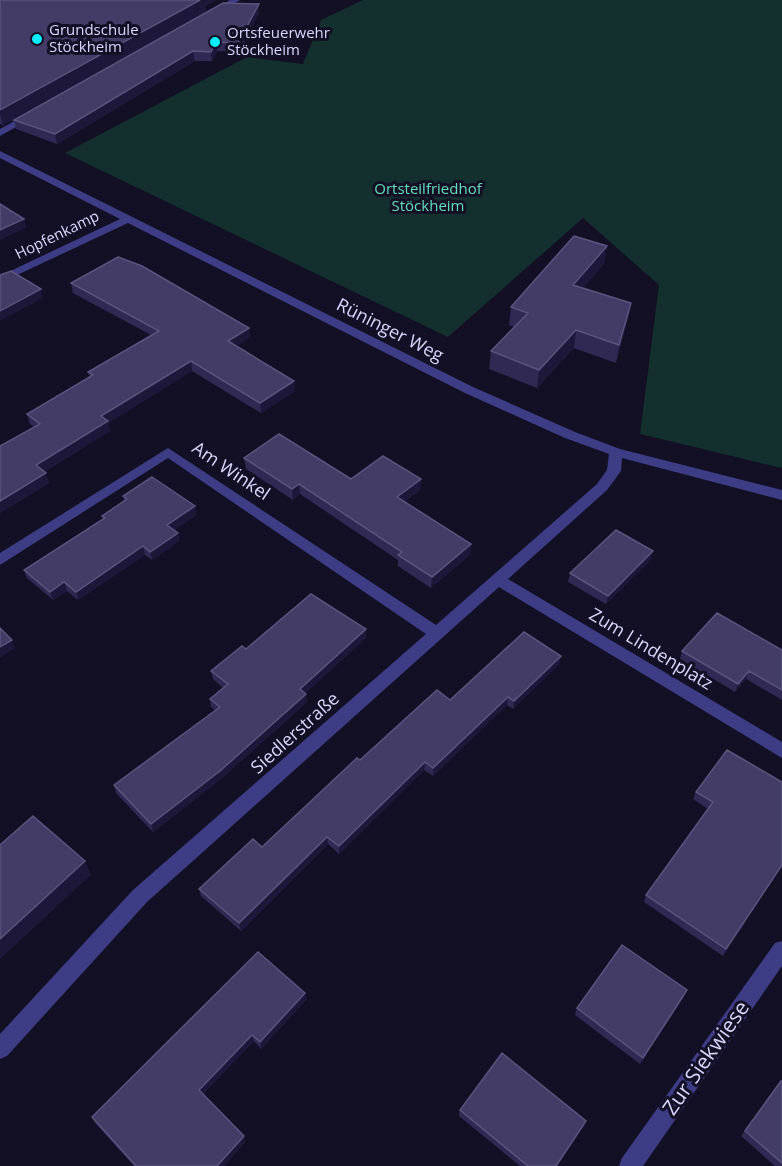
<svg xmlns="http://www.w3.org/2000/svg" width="782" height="1166" font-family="'Open Sans',sans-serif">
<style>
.green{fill:#13302e}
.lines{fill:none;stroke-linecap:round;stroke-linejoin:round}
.minor{fill:#3c3d84;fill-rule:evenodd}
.wall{fill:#302954}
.shaded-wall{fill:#1d173a}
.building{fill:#423c66;stroke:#5a547e;stroke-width:1.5}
.poi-dot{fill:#07eefa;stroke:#131026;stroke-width:2}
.labels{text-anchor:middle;stroke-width:6;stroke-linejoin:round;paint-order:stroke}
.far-poi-label{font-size:15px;fill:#d9d6fe;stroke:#131026;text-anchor:start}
.far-park-label{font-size:15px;fill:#63ddb9;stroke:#131026}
.far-street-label{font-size:15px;fill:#d9d6fe;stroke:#131026}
.street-label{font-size:18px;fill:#d9d6fe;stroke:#131026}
.near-street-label{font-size:21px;fill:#d9d6fe;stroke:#131026}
</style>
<rect width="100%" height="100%" fill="#131026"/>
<path class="green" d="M363 0H782V468L640 434 659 285 583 218 448 337 65 153 247 57 303 64 321 20Z"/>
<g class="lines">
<path class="minor" d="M230 0H240L217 14 210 12Z
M31 112 36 115 34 117 0 136V129Z
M0 151 473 387 575 432 620 449 782 490V500L622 458 621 471 607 490 508 579 782 742V758L499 587 147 902 7 1056 0 1059V1034L133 890 426 634 168 458 0 565V553L168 448 436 625 597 484 607 470 609 454 565 438 465 393 128 223 0 283V276L120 219 0 158Z
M782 941V966L643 1166H619L622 1158 775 943Z"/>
</g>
<path class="wall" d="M0 0H216L205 6 206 11 3 125 0 124Z
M259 4V13L239 52 217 51 212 61H195L57 144 16 129 14 120Z
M607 246 604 264 583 288 631 303 627 321 616 363 574 348 537 388 489 369 491 351 514 327 509 325 511 307Z
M71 283 250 337 236 346 295 391 261 413 192 371 108 423 110 431 44 472 49 483 0 513V446L34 427 30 424 27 414 90 377 88 372 151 335 73 293Z
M244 458 351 479H421L420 490 404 502 471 544 470 555 431 588 398 566V560L300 494 293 500 246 469Z
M123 496 196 515 174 530 178 533 179 541 152 560 145 555 78 600 67 591 53 600 27 578 24 570 103 520 102 516 124 501Z
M651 560 606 604 568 582 570 573Z
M366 629V638L305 693 307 702 222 778 153 832 116 793 114 785 216 711 211 707 210 699 223 688 213 679 211 671 246 649Z
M782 650V700L746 679 735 692 680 659 682 651Z
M561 656 559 664 513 709 507 705 433 776 424 770 339 854 328 844 241 931 201 896 199 889 262 847 360 760 450 700Z
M727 750 782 866 723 956 644 902 646 895 708 809 693 799 696 792Z
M305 993 306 1000 261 1049 254 1041 203 1094 245 1142 224 1166H134L95 1123 92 1117Z
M684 997 640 1064 575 1015 577 1008Z
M781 1081 782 1082V1166H775L741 1136Z
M460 1110 586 1121 584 1126 557 1166H520L459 1116Z"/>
<path class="shaded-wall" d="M195 0H216L205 6 206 11 3 125 0 114V110Z
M259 4V13L239 52 238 43Z
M216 42 217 51 212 61 211 52Z
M193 51 195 61 57 144 55 134Z
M24 219 26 228 0 240V230Z
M607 246 604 264 571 303 573 285Z
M41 289 43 298 0 321V311Z
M631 303 627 321 616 363 619 345Z
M249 328 250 337 229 351 228 341Z
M576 330 574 348 537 388 539 370Z
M191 361 192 371 108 423 110 431 39 475 36 465 101 416Z
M294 381 295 391 261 413 260 403Z
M46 473 49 483 0 513V501Z
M421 479 420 490 397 508V497Z
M299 484 300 494 293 500 292 489Z
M195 506 196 515 169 534 167 525Z
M178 533 179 541 152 560 150 552Z
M471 544 470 555 431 588 432 577Z
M143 546 145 555 78 600 76 592Z
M653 551 651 560 606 604 608 596Z
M64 582 67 591 53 600 50 592Z
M366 629V638L301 698 300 689Z
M12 640 15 648 0 658V647Z
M561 656 559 664 513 709 514 701Z
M749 671 746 679 735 692 738 684Z
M306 694 307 702 222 778 153 832 151 824Z
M508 697 507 705 433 776V768Z
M425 762 424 770 339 854V846Z
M327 837 328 844 241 931 239 923Z
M85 861 91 875 0 959V939Z
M782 865V866L723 956 726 949Z
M687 990 684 997 640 1064 643 1058Z
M305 993 306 1000 261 1049 260 1042Z
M252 1035 254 1041 201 1096 199 1090Z
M586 1121 584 1126 557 1166H556Z
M244 1136 245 1142 224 1166H217Z"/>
<path class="building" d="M0 0H200L0 110Z
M223 3 259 4 238 43 216 42 211 52 193 51 55 134 14 120Z
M0 204 24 219 0 230Z
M574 236 607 246 573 285 631 303 619 345 576 330 539 370 491 351 528 313 511 307Z
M118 257 142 266 249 328 228 341 294 381 260 403 191 361 101 416 108 421 36 465 46 473 0 501V446L40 424 27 414 93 375 88 372 159 331 71 283Z
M11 271 41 289 0 311V275Z
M279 434 351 479 383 456 421 479 397 497 471 544 432 577 398 555 402 552 299 484 292 489 244 458Z
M152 477 195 506 167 525 178 533 150 552 143 546 76 592 64 582 50 592 24 570 105 518 102 516 127 499 123 496Z
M616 530 653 551 608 596 570 573Z
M311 594 366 629 300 689 306 694 220 771 151 824 114 785 220 707 210 699 228 684 211 671 242 646 246 649Z
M717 613 782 650V690L749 671 738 684 682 651Z
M0 628 12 640 0 647Z
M524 632 561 656 514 701 508 697 433 768 425 762 339 846 327 837 239 923 199 889 253 839 262 847 357 758 360 760 437 690 450 700Z
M727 750 782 782V865L726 949 646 895 713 802 696 792Z
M33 816 85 861 0 939V845Z
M622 945 687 990 643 1058 577 1008Z
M258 952 305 993 260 1042 252 1035 199 1090 244 1136 217 1166H136L92 1117Z
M502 1053 586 1121 556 1166H528L460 1110Z
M781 1081 782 1082V1163L745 1131Z"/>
<g class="poi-dot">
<circle cx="37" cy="39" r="6"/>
<circle cx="215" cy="42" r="6"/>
</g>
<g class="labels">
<g class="far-poi-label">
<text x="49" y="35">Grundschule<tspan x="49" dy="17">Stöckheim</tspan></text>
<text x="227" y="38">Ortsfeuerwehr<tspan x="227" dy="17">Stöckheim</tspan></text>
</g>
<g class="far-park-label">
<text x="428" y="194">Ortsteilfriedhof<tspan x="428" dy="17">Stöckheim</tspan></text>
</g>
<g class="far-street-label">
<text transform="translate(57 235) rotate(-26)" y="5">Hopfenkamp</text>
</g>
<g class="street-label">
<text transform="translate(390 330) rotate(27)" y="6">Rüninger Weg</text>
<text transform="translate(231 471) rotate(34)" y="6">Am Winkel</text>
<text transform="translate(651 649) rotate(31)" y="6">Zum Lindenplatz</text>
<text transform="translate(295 733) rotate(-42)" y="6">Siedlerstraße</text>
</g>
<g class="near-street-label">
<text transform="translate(706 1058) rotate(-55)" y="7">Zur Siekwiese</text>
</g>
</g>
</svg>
